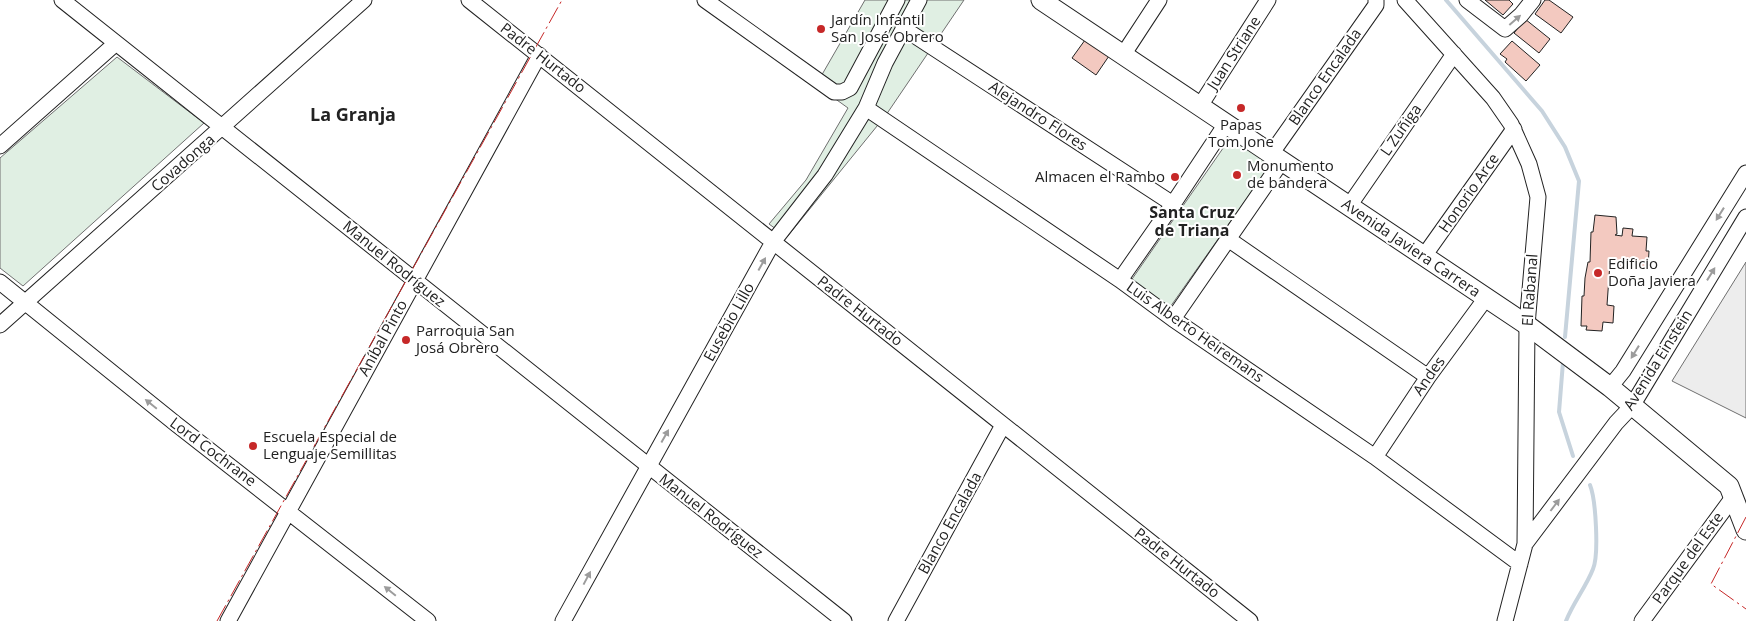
<svg xmlns="http://www.w3.org/2000/svg" width="1746" height="621" font-family="'Open Sans',sans-serif">
<style>
.green{fill:#e0efe3;stroke:#6f6f6f}
.parking{fill:#ededed;stroke:#6f6f6f}
.lines{fill:none;stroke-linecap:round;stroke-linejoin:round}
.stream{stroke:#c7d3dd;stroke-width:4}
.building{fill:#f3c9c0;stroke:#222}
.minor-casing{stroke:#222;stroke-width:17}
.major-casing{stroke:#222;stroke-width:21}
.minor{stroke:#fff;stroke-width:15}
.major{stroke:#fff;stroke-width:19}
.power{stroke:#c62828;stroke-width:1;stroke-dasharray:18 4 2.5 4;stroke-linecap:butt}
.oneway{fill:#9c9c9c}
.poi-dot{fill:#c62828;stroke:#fff;stroke-width:2}
.labels{text-anchor:middle;stroke-width:4;stroke-linejoin:round;paint-order:stroke}
.poi-label{font-size:15px;fill:#222;stroke:#fff;text-anchor:start}
.street-label{font-size:15px;fill:#222;stroke:#fff}
.neighbourhood-label{font-size:16px;font-weight:bold;fill:#222;stroke:#fff}
.quarter-label{font-size:18px;font-weight:bold;fill:#222;stroke:#fff}
</style>
<rect width="100%" height="100%" fill="#fff"/>
<path class="green" d="M865 0H964L886 115 787 237 769 224 806 180 848 108 816 85Z
M117 57 204 123 23 286 0 268V158Z
M1235 131 1274 160 1168 310 1130 282Z"/>
<path class="parking" d="M1746 262V418L1672 381Z"/>
<g class="lines">
<path class="stream" d="M1446 0 1542 111 1565 147 1579 181 1565 337
M1563 362 1559 412 1573 456
M1566 621C1573 603 1586 587 1593 569 1599 555 1596 500 1590 485"/>
</g>
<path class="building" d="M1485 0H1509L1513 4 1503 15Z
M1545 0H1549L1573 17 1561 33 1535 14Z
M1525 19 1550 39 1539 53 1514 33Z
M1085 40 1109 56 1096 75 1072 58Z
M1512 41 1540 65 1526 81 1505 62 1507 59 1500 54Z
M1595 215 1616 217 1617 234 1615 235 1622 236 1623 228 1633 229 1632 236 1647 237 1646 251H1649L1648 267 1619 266V263H1610L1607 305 1614 306 1613 323 1603 322 1602 331 1586 330 1587 326H1581L1582 296H1584L1585 278 1588 262H1590L1591 232H1593Z"/>
<g class="lines">
<g class="minor-casing">
<path id="minor" d="M62 0 844 621
M469 0 1250 621
M705 0 834 92H842L850 88 897 0
M1405 0 1493 98 1511 124 1529 164 1538 197 1527 325 1525 544 1505 621
M1467 0 1505 29 1521 15 1533 0
M903 28 1173 204
M1123 55 1159 0
M1200 106 1268 0
M866 108 1120 280 1173 319 1375 457 1520 564
M0 146 115 44
M1271 154 1376 5V0
M1349 206 1454 54
M1228 239 1428 377
M1424 256 1514 129
M1120 280 1173 204 1226 124
M0 282 176 424 428 621
M1173 319 1282 161
M0 325 364 0
M1610 387 1623 371 1746 173
M1375 457 1428 377 1486 298
M1525 544 1616 423 1632 406 1746 217
M228 621 539 55
M563 621 773 242 825 175 866 108 885 63 919 0
M896 621 1003 425
M1642 621 1734 496"/>
</g>
<g class="major-casing">
<path id="major" d="M1041 0 1527 325 1610 387 1729 486 1746 530"/>
</g>
<use href="#minor" class="minor"/>
<use href="#major" class="major"/>
<path class="power" d="M1746 517 1711 584 1746 609
M217 621 562 0"/>
</g>
<defs><path id="oneway-solid" d="M-6-.8H1V-3.2L6.5 0L1 3.2V.8H-6Z" transform="scale(1.25)"/></defs>
<g class="oneway">
<use href="#oneway-solid" transform="translate(1515 20) rotate(-41)"/>
<use href="#oneway-solid" transform="translate(1720 214) rotate(122)"/>
<use href="#oneway-solid" transform="translate(762 264) rotate(-61)"/>
<use href="#oneway-solid" transform="translate(1711 274) rotate(-58)"/>
<use href="#oneway-solid" transform="translate(1635 352) rotate(122)"/>
<use href="#oneway-solid" transform="translate(151 404) rotate(-141)"/>
<use href="#oneway-solid" transform="translate(665 436) rotate(-61)"/>
<use href="#oneway-solid" transform="translate(1555 505) rotate(-53)"/>
<use href="#oneway-solid" transform="translate(587 578) rotate(-62)"/>
<use href="#oneway-solid" transform="translate(390 591) rotate(-141)"/>
</g>
<g class="poi-dot">
<circle cx="821" cy="29" r="5"/>
<circle cx="1241" cy="108" r="5"/>
<circle cx="1237" cy="175" r="5"/>
<circle cx="1175" cy="177" r="5"/>
<circle cx="1598" cy="273" r="5"/>
<circle cx="406" cy="340" r="5"/>
<circle cx="253" cy="446" r="5"/>
</g>
<g class="labels">
<g class="poi-label">
<text x="831" y="25">Jardín Infantil<tspan x="831" dy="17">San José Obrero</tspan></text>
<text x="1241" y="130" text-anchor="middle">Papas<tspan x="1241" dy="17">Tom Jone</tspan></text>
<text x="1247" y="171">Monumento<tspan x="1247" dy="17">de bandera</tspan></text>
<text x="1165" y="182" text-anchor="end">Almacen el Rambo</text>
<text x="1608" y="269">Edificio<tspan x="1608" dy="17">Doña Javiera</tspan></text>
<text x="416" y="336">Parroquia San<tspan x="416" dy="17">Josá Obrero</tspan></text>
<text x="263" y="442">Escuela Especial de<tspan x="263" dy="17">Lenguaje Semillitas</tspan></text>
</g>
<g class="street-label">
<text transform="translate(1234 53) rotate(-57)" y="5">Juan Striane</text>
<text transform="translate(543 58) rotate(38)" y="5">Padre Hurtado</text>
<text transform="translate(1325 77) rotate(-55)" y="5">Blanco Encalada</text>
<text transform="translate(1038 116) rotate(33)" y="5">Alejandro Flores</text>
<text transform="translate(1401 130) rotate(-55)" y="5">L Zuñiga</text>
<text transform="translate(183 163) rotate(-41)" y="5">Covadonga</text>
<text transform="translate(1469 193) rotate(-55)" y="5">Honorio Arce</text>
<text transform="translate(1411 248) rotate(34)" y="5">Avenida Javiera Carrera</text>
<text transform="translate(394 264) rotate(39)" y="5">Manuel Rodríguez</text>
<text transform="translate(1530 290) rotate(-86)" y="5">El Rabanal</text>
<text transform="translate(860 311) rotate(38)" y="5">Padre Hurtado</text>
<text transform="translate(729 322) rotate(-61)" y="5">Eusebio Lillo</text>
<text transform="translate(1195 332) rotate(35)" y="5">Luis Alberto Heiremans</text>
<text transform="translate(383 338) rotate(-61)" y="5">Aníbal Pinto</text>
<text transform="translate(1658 360) rotate(-58)" y="5">Avenida Einstein</text>
<text transform="translate(1429 376) rotate(-55)" y="5">Andes</text>
<text transform="translate(213 452) rotate(37)" y="5">Lord Cochrane</text>
<text transform="translate(711 516) rotate(38)" y="5">Manuel Rodríguez</text>
<text transform="translate(950 523) rotate(-61)" y="5">Blanco Encalada</text>
<text transform="translate(1688 558) rotate(-54)" y="5">Parque del Este</text>
<text transform="translate(1177 563) rotate(38)" y="5">Padre Hurtado</text>
</g>
<g class="neighbourhood-label">
<text x="1192" y="218">Santa Cruz<tspan x="1192" dy="18">de Triana</tspan></text>
</g>
<g class="quarter-label">
<text x="353" y="121">La Granja</text>
</g>
</g>
</svg>
